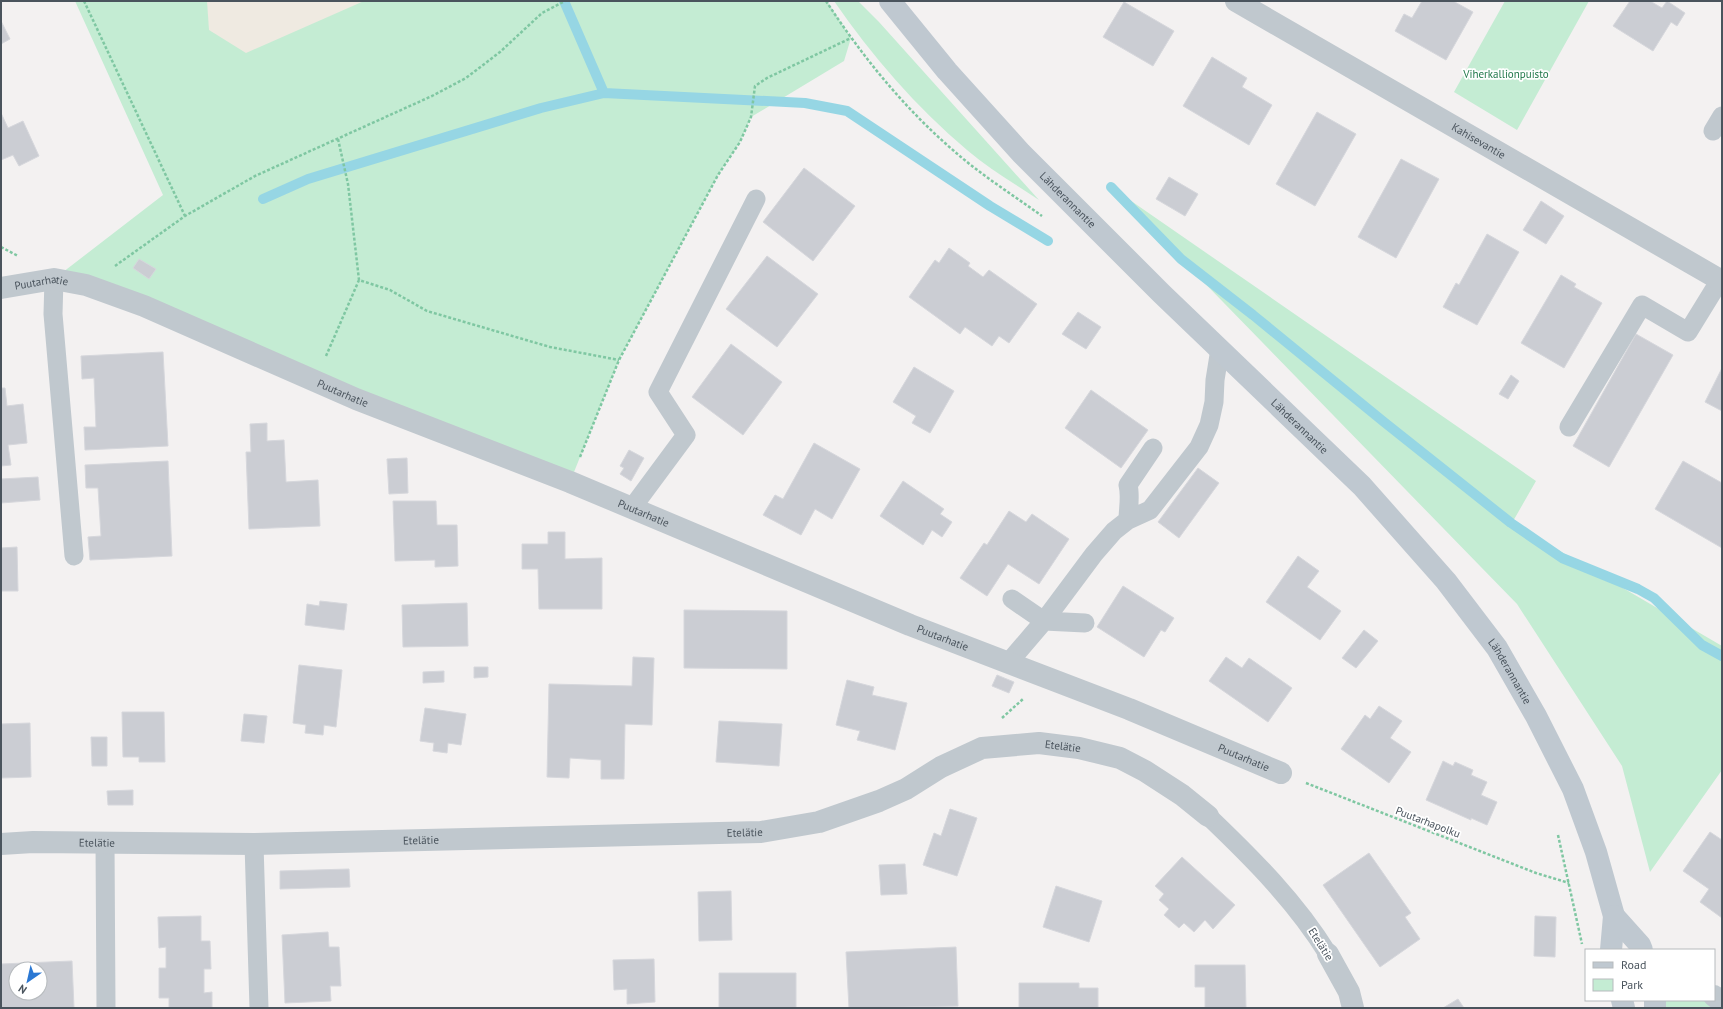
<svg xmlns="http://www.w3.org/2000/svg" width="1723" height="1009" font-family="'PT Sans',sans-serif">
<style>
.green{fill:#c4ecd3}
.sand{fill:#efeae1}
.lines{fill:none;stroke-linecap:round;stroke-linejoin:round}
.stream{stroke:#96d6e4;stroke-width:10}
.building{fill:#cbcdd3;stroke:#d6d7dc;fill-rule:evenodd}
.path{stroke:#7fc7a2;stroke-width:2.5;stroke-dasharray:3 2;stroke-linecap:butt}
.lane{stroke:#c0c8ce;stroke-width:19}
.street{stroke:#c0c8ce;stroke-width:22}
.secondary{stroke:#bfc8d0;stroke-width:22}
.labels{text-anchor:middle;stroke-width:3.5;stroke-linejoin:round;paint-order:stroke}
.park-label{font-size:11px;fill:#21794b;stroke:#fff}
.street-label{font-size:11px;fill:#4a545d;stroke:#fff}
</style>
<rect width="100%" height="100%" fill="#f3f1f1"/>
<path class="green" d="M75 1H827L851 38 844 61 751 117 740 142 718 175 619 360 570 482 54 279 163 195Z
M834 1H858L879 22 1039 200C1015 184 989 169 967 150 916 107 872 56 834 1Z
M1505 1H1589L1517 130 1454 92Z
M1111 187 1536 481 1512 523 1722 646V770L1650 872 1622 766 1517 604Z
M1664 1000H1708L1719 1008H1666Z"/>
<path class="sand" d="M207 1H364L246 53 209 30Z"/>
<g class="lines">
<path class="stream" d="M564 1 604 93
M1111 187 1181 259 1253 315 1384 422 1511 523 1562 558 1638 589 1654 598 1702 645 1722 656
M263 199 308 179 541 108 604 93 805 103 847 111 990 206 1048 241"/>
</g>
<path class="building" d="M1422 1H1453L1473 12 1446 60 1395 31 1404 14 1412 18Z
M1630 1H1650L1662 8 1667 1 1685 13 1677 26 1671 22 1653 51 1613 26Z
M1124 2 1174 31 1153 66 1103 37Z
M1 21 10 39 1 44Z
M1212 57 1247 78 1242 87 1272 105 1249 145 1183 106Z
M1317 112 1356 134 1315 206 1276 184Z
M1 113 8 128 23 121 39 156 19 166 13 155 1 160Z
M1401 159 1439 179 1396 258 1358 237Z
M804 168 855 206 813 261 763 222Z
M1169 177 1198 194 1185 216 1156 199Z
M1541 201 1564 216 1546 244 1523 230Z
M1487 234 1519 252 1477 325 1443 307 1456 283 1459 285Z
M949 248 970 263 968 266 983 277 989 270 1037 304 1009 343 999 336 992 346 965 327 960 334 909 297 935 260 939 263Z
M767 256 818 294 777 347 726 309Z
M139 259 156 269 149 279 133 268Z
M1561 275 1576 284 1574 287 1602 303 1564 368 1521 343Z
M1078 312 1101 327 1086 349 1062 334Z
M1636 334 1673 355 1609 467 1573 446Z
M731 344 782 382 743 435 692 397Z
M163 352 168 446 85 450 84 427H96L94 378 82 379 81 356Z
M914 367 954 391 930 433 912 423 916 416 893 402Z
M1722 368V411L1705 402Z
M1511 375 1519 381 1508 399 1499 394Z
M1 388H5L7 406 23 404 27 443 8 445 11 465 1 466Z
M1091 390 1148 430 1121 468 1065 428Z
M267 423V441L284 440 286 482 318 480 320 526 249 529 246 452H251L250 424Z
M814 443 860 469 832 519 815 509 801 535 763 515 775 495 783 499Z
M629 450 644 458 631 481 620 474 624 468 620 466Z
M407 458 408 493 389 494 387 459Z
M168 461 172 556 90 560 88 537 101 536 98 488H86L85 465Z
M1683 461 1722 483V548L1655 509Z
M1198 468 1219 483 1179 538 1158 522Z
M38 477 40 500 1 503V479Z
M903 481 944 509 940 514 952 522 942 537 932 530 923 545 880 516Z
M393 501H436L437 525H457L458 566 435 567V560L395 561Z
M1009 511 1026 522 1032 514 1069 539 1039 584 1008 564 987 596 960 578 984 543 987 545Z
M548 532H565V559L602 558V609H539L538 569H522V544H548Z
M17 547 18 591H1V548Z
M1298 556 1319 571 1307 587 1341 611 1320 640 1266 602Z
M1123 586 1174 618 1165 632 1161 630 1144 657 1097 627Z
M320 601 347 604 344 630 305 625 307 604 319 606Z
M467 603 468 646 403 647 402 605Z
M684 610 787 611V669L684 668Z
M1364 630 1378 641 1356 668 1342 658Z
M633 657 654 658 652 725 625 724 624 779H601V760L570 758 569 778 547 777 549 684 632 686Z
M1226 657 1242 668 1249 658 1292 688 1268 722 1209 681Z
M299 665 342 670 336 727 324 725 323 735 305 733 306 725 293 723Z
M474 667H488V677L474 678Z
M444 671V682L423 683V672Z
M997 675 1014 682 1009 693 992 686Z
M847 680 874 687 872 695 907 703 895 750 857 740 860 731 836 725Z
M1379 706 1402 721 1390 738 1411 752 1389 783 1341 749 1365 715 1370 719Z
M425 708 466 714 461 745 448 743 447 753 433 751 434 743 420 741Z
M122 712H164L165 762H139V757H123Z
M244 714 267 716 264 743 241 741Z
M719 721 782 724 779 766 716 762Z
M30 723 31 777 1 778V724Z
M91 737H107V766H92Z
M1443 761 1453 766 1455 762 1473 770 1471 775 1487 782 1481 795 1497 802 1487 825 1471 818V820L1426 800Z
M133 790V805H108L107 791Z
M950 809 977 818 957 876 923 865 934 833 941 836Z
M1710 832 1722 840V918L1700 902 1709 889 1683 871Z
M1369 853 1411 913 1405 917 1420 939 1380 967 1323 885Z
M1182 857 1235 905 1213 929 1205 920 1194 932 1184 923 1179 928 1164 915 1169 909 1159 900 1164 894 1155 886Z
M905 864 907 894 881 895 879 865Z
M349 869 350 887 280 889V871Z
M1056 886 1102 901 1089 942 1043 927Z
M731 891 732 940 699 941 698 892Z
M201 916V941H210L211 969H204V993L212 992V1008H169V998H159V968H166V947L159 948 158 917Z
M1535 916 1556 917 1555 957 1534 956Z
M328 932 329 947H339L341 986H330L331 1001 285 1003 282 935Z
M956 947 958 1006 849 1008 846 952Z
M654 959 655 1002 627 1004V989L614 990 613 960Z
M72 961 74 1008H1V964ZM16 969H40V993H16Z
M1195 965H1245L1246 1008H1205V987H1195Z
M719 973H796V1008H719Z
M1019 983H1079V988H1098V1008H1019Z
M1458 999 1464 1008H1443Z"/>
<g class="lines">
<path class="path" d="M84 1 185 216
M826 1C862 56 904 108 954 151 981 175 1013 195 1042 216
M338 139 348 184 359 280 390 290 427 311 550 347 619 360
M1 247 18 256
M115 266 185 216 255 176 432 96 466 78 500 52 542 13 565 1
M326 356 359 280
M580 457 619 360 718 175 740 142 751 117 755 86 767 78 851 38
M1002 718 1023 699
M1306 783 1536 873 1569 883
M1558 835 1582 944"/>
<path class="lane" d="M1713 131 1722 116
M54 279 53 314 74 556
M1569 427 1642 305 1688 332 1720 280
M632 508 686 435 658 392 756 199
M1128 520C1128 509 1131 496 1128 485L1153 448
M1012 599 1044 621 1085 623
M1009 662 1044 621 1094 554 1114 531 1128 520 1150 510 1199 447 1209 425 1214 402 1215 380 1220 349
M1208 816C1253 859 1296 902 1328 954
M105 842 106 1008
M254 844 259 1008"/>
<g class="street">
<path id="s1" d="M1236 1 1722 281"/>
<path id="s2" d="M1 288 54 279 86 285 144 306 356 399 570 482 910 625 1129 709 1281 773"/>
<path id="s3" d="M1 844 33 842 254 844 761 832 819 822 879 801 906 789 941 767 982 748 1039 743 1079 748 1120 758 1145 771 1182 795 1208 816"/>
<path d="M1328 954 1349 992 1353 1008"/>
<path d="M1714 996 1722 1002"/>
</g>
<g class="secondary">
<path id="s4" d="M890 1 947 71 1021 153 1162 294 1362 486 1446 581 1497 648 1536 716 1573 789 1596 852 1614 916 1611 950"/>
<path d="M1614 916 1640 945 1642 950"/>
<path d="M1622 1000 1624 1008"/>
<path d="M1655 1008V1000"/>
</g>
</g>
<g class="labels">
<g class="park-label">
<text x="1506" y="78">Viherkallionpuisto</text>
</g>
<g class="street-label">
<text dy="4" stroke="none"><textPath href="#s1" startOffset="280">Kahisevantie</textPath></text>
<text dy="4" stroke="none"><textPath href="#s4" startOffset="267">Lähderannantie</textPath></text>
<text dy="4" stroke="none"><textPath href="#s2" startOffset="41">Puutarhatie</textPath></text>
<text dy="4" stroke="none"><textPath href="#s2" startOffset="365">Puutarhatie</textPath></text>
<text dy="4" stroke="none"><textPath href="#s4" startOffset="591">Lähderannantie</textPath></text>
<text dy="4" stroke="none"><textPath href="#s2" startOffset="689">Puutarhatie</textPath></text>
<text dy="4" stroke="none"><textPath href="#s2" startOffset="1013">Puutarhatie</textPath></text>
<text dy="4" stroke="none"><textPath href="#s4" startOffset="915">Lähderannantie</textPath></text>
<text dy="4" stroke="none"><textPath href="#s3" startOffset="1080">Etelätie</textPath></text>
<text dy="4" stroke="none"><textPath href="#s2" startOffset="1337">Puutarhatie</textPath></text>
<text transform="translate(1428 822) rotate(21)" y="4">Puutarhapolku</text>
<text dy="4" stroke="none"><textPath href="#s3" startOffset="744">Etelätie</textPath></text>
<text dy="4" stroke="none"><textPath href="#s3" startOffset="420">Etelätie</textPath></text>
<text dy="4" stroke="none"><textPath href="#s3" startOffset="96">Etelätie</textPath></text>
<text transform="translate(1321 944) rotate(58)" y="4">Etelätie</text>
</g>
</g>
<rect width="1723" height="1009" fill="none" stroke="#4a545d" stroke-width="4"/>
<rect x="1585" y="949" width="130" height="52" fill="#ffffff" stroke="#b7bbbe"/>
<rect x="1593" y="962" width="20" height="6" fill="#bfc8d0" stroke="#b7bbbe"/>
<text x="1621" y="969" font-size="12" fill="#4a545d">Road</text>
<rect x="1593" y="979" width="20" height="12" fill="#c4ecd3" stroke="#b7bbbe"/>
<text x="1621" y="989" font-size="12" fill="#4a545d">Park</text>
<g transform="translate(28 981) rotate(214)"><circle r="19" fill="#ffffff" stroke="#b7bbbe"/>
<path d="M0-3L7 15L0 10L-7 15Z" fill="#2b78d3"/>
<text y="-6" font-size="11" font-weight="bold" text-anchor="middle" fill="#4a545d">N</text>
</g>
</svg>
